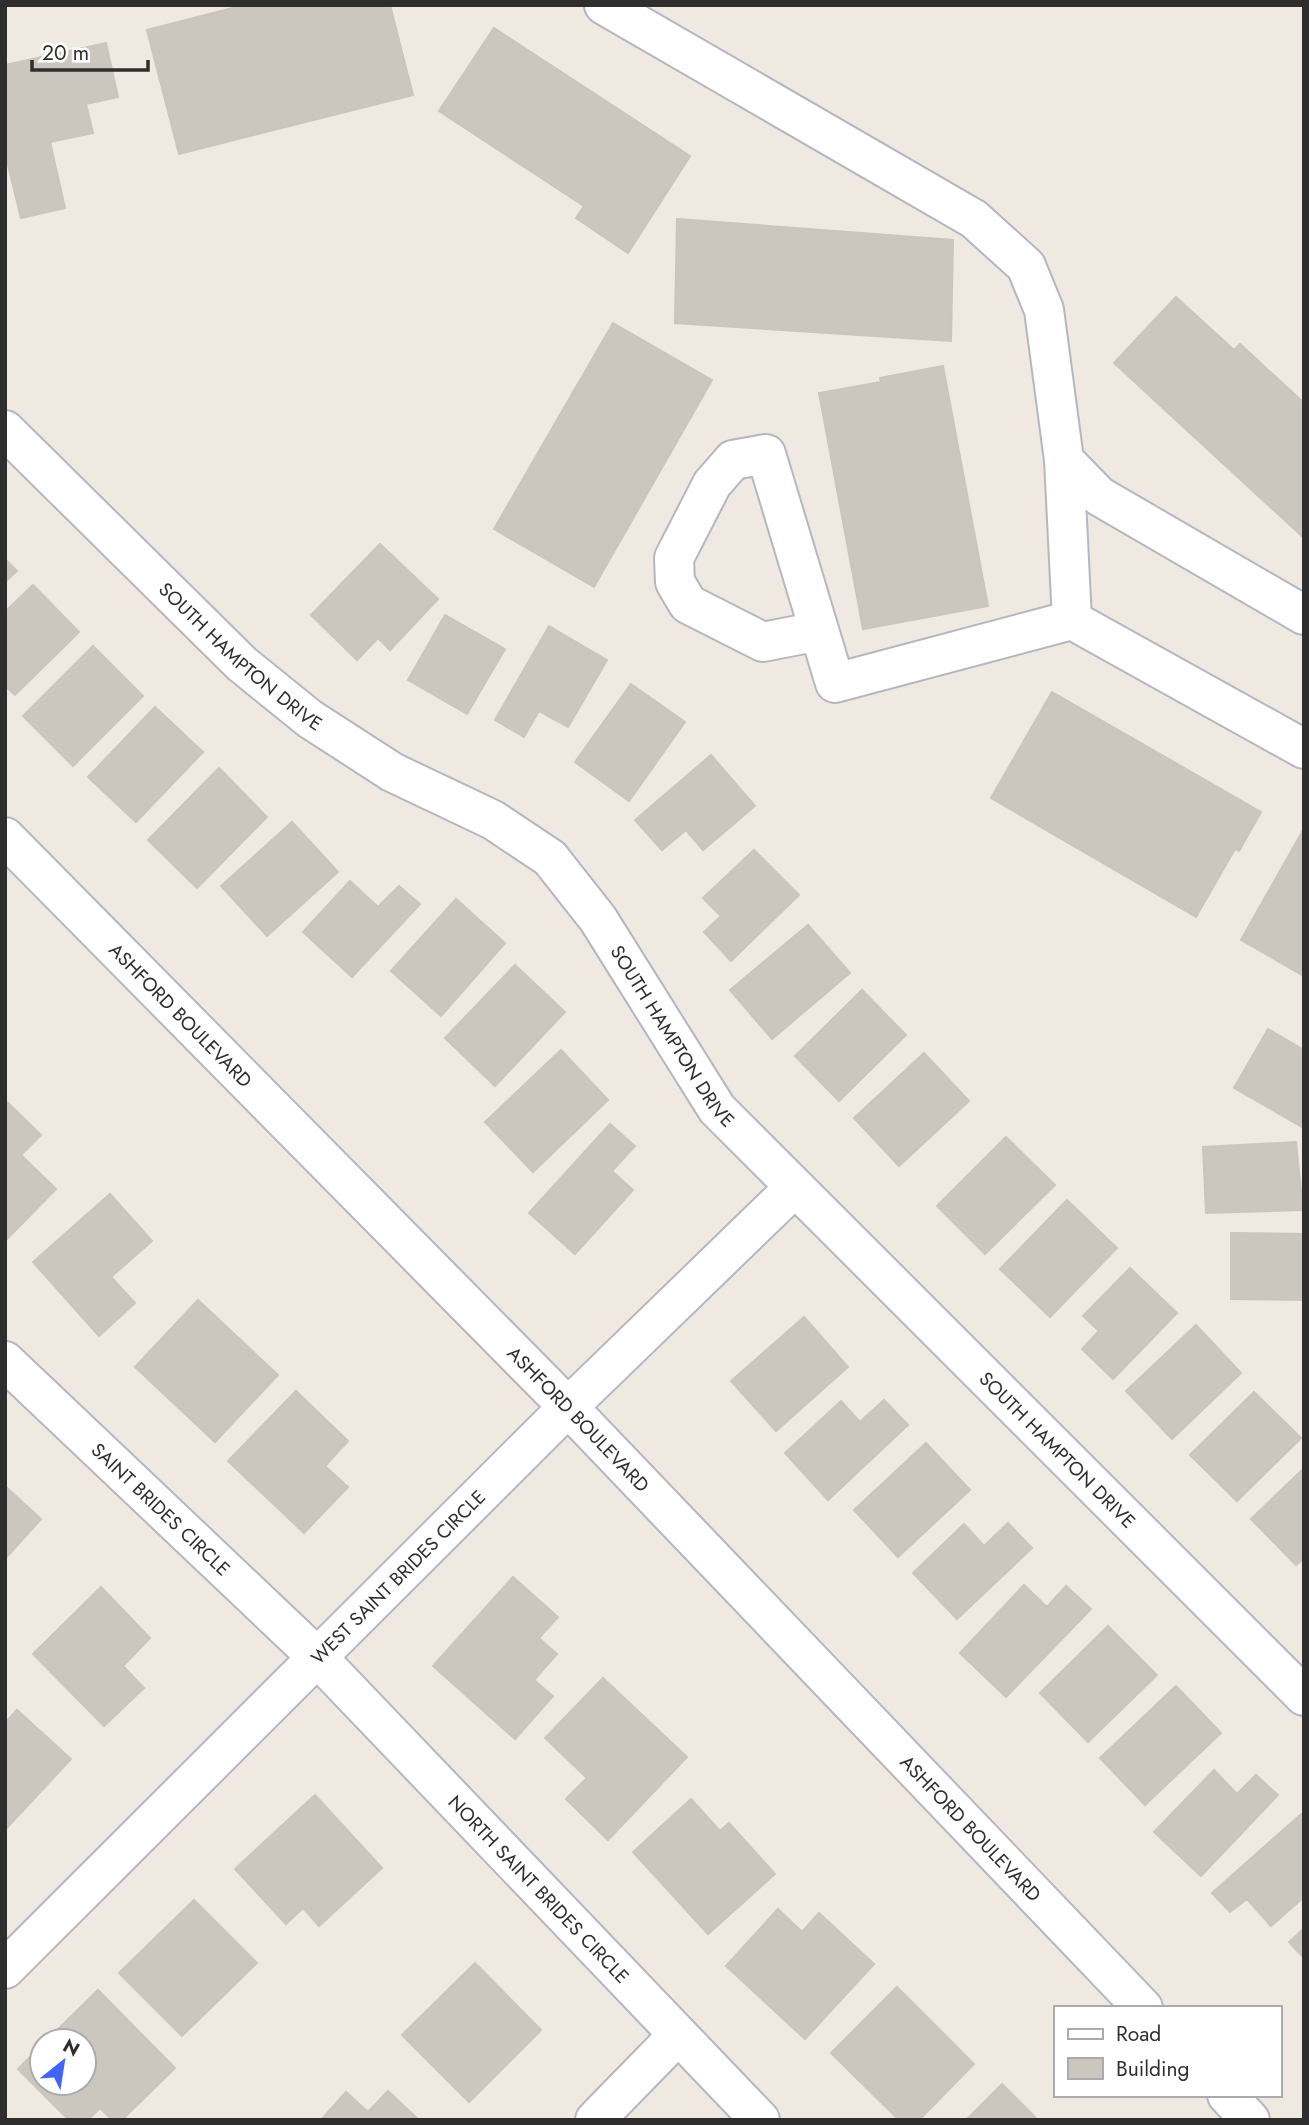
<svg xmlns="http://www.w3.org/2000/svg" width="1309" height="2125" font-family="Jost,sans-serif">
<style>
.building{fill:#cbc7bf;stroke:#cbc5ba;stroke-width:2}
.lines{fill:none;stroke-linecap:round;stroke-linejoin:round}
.minor-casing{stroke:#b4b7c1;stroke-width:42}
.minor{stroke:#fff;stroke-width:38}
.labels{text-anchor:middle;stroke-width:6;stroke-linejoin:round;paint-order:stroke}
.street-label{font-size:19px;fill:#2e2e2e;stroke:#fff}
</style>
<rect width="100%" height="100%" fill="#efe9e1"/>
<path class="building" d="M244 5H390L413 95 179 154 147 30Z
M494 28 690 156 628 253 576 218 584 206 439 111Z
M106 43 118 97 86 104 93 133 50 142 65 208 21 218 5 153V65Z
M677 219 953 240 951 341 675 323Z
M1176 297 1234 350 1240 344 1304 403V538L1114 363Z
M613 323 712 380 594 587 494 529Z
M943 366 988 606 863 629 819 393 881 382 880 378Z
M380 544 438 599 390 650 378 638 357 660 311 615Z
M5 559 17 571 5 582Z
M33 585 79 632 15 695 5 686V612Z
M445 615 505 649 467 714 408 680Z
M549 626 607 660 568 727 539 711 524 737 495 720Z
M93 646 143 696 73 766 23 716Z
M631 684 685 722 629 801 575 762Z
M1052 692 1261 812 1239 851 1235 849 1196 917 991 798Z
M155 707 203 752 136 822 88 777Z
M711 755 755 806 703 850 686 830 662 850 635 820Z
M219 768 267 817 197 888 148 840Z
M292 822 338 872 267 936 221 886Z
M1302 832 1304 833V976L1241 940Z
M754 850 799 895 731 961 704 932 721 916 703 898Z
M350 881 378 907 399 886 420 904 352 977 303 932Z
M456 899 505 943 441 1016 391 971Z
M808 925 850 973 772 1039 730 990Z
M515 965 565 1012 495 1086 445 1038Z
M862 990 906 1035 839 1101 795 1056Z
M1268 1029 1304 1050V1128L1234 1088Z
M561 1050 608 1100 533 1172 485 1122Z
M924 1053 969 1101 899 1166 854 1118Z
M5 1100 41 1135 21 1155 56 1189 6 1240Z
M610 1124 635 1146 612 1171 633 1190 575 1254 529 1213Z
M1006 1137 1055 1185 985 1254 937 1206Z
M1296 1142 1303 1210 1206 1213 1203 1147Z
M110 1194 152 1241 111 1277 135 1303 99 1336 33 1262Z
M1067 1200 1117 1248 1050 1317 1000 1269Z
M1231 1233 1304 1234 1303 1300 1231 1299Z
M1130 1268 1177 1313 1113 1379 1082 1349 1099 1331 1083 1316Z
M198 1300 278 1375 215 1442 135 1367Z
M804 1317 848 1367 776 1431 731 1381Z
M1196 1325 1241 1373 1172 1439 1126 1391Z
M296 1391 348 1441 325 1466 348 1487 304 1533 228 1461Z
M1254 1392 1301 1438 1237 1501 1190 1455Z
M884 1400 908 1425 828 1500 785 1453 841 1401 860 1422Z
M926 1443 970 1490 898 1557 854 1510Z
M1304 1468V1558L1296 1565 1251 1519Z
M5 1486 41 1519 5 1559Z
M1008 1523 1032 1548 957 1619 913 1573 964 1524 984 1546Z
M513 1577 558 1617 539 1638 557 1654 534 1680 553 1696 515 1739 433 1666Z
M1024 1585 1047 1607 1066 1586 1091 1609 1006 1697 960 1653Z
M101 1587 150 1638 123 1666 144 1688 104 1726 33 1654Z
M1108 1626 1157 1675 1088 1742 1040 1693Z
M603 1678 687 1757 608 1840 566 1799 587 1778 545 1738Z
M1176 1686 1221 1733 1145 1805 1100 1758Z
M17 1710 71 1759 5 1830V1723Z
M1214 1770 1237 1794 1256 1775 1278 1795 1201 1876 1154 1832Z
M315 1795 382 1868 319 1926 303 1908 286 1924 235 1869Z
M691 1799 720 1831 729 1823 775 1874 708 1934 633 1852Z
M1301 1814 1304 1817V1897L1271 1926 1247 1899 1230 1912 1212 1893Z
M194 1900 257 1963 182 2036 119 1973Z
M778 1909 802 1932 819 1913 874 1964 805 2039 726 1966Z
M1304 1928V1958L1289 1942Z
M475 1963 541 2030 469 2102 402 2035Z
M897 1987 974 2064 919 2120H899L831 2053Z
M98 1990 175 2068 122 2120H112L100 2108 88 2120H69L18 2069 42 2045V2083H84V2041H46Z
M1002 2084 1038 2120H966Z
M388 2091 419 2120H321L346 2092 368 2112Z"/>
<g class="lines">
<g class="minor-casing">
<g id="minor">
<path d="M604 5 974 219 1026 266 1044 310 1064 460 1099 496 1304 615"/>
<path id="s1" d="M5 430 242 664 310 719 392 772 493 820 550 858 598 919 717 1109 1304 1696"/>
<path d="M1064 460 1072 620"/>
<path d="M819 631 763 642 688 604 675 582 674 558 712 484 733 460 766 454 835 683 1072 620 1304 749"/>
<path id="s2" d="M5 837 568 1407 1143 2008"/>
<path id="s3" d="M5 1361 317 1657 760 2120"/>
<path id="s4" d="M5 1969 568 1407 794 1188"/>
<path d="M1227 2095 1250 2120"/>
<path d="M595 2120 678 2035"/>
</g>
</g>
<use href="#minor" class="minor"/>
</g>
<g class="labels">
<g class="street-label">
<text dy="7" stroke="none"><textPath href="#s1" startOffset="327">SOUTH HAMPTON DRIVE</textPath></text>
<text dy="7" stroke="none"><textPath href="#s2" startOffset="250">ASHFORD BOULEVARD</textPath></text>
<text dy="7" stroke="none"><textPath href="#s1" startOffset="915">SOUTH HAMPTON DRIVE</textPath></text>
<text dy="7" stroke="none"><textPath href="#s2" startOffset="817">ASHFORD BOULEVARD</textPath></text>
<text dy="7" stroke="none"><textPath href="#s1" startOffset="1482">SOUTH HAMPTON DRIVE</textPath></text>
<text dy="7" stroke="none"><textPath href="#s3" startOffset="215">SAINT BRIDES CIRCLE</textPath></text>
<text dy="7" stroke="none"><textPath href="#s4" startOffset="555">WEST SAINT BRIDES CIRCLE</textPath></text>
<text dy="7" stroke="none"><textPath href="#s2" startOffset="1384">ASHFORD BOULEVARD</textPath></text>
<text dy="7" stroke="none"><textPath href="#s3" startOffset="751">NORTH SAINT BRIDES CIRCLE</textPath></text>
</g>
</g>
<rect width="1309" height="2125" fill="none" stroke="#2e2e2e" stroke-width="14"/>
<rect x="1054" y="2006" width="228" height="91" fill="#ffffff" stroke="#ababab" stroke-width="2"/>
<rect x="1068" y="2029" width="35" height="10" fill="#ffffff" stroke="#ababab" stroke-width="2"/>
<text x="1116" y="2041" font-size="21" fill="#2e2e2e">Road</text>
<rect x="1068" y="2058" width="35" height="21" fill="#cbc7bf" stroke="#ababab" stroke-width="2"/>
<text x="1116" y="2076" font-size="21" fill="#2e2e2e">Building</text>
<g transform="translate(63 2062) rotate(30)"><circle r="33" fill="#ffffff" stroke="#ababab" stroke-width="2"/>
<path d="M0-5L12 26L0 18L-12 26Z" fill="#4264fb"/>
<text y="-10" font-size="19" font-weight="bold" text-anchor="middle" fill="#2e2e2e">N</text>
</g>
<path d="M32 60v10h116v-10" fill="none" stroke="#2e2e2e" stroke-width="3.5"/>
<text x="42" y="60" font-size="21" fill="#2e2e2e" stroke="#ffffff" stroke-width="5" paint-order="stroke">20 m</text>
</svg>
